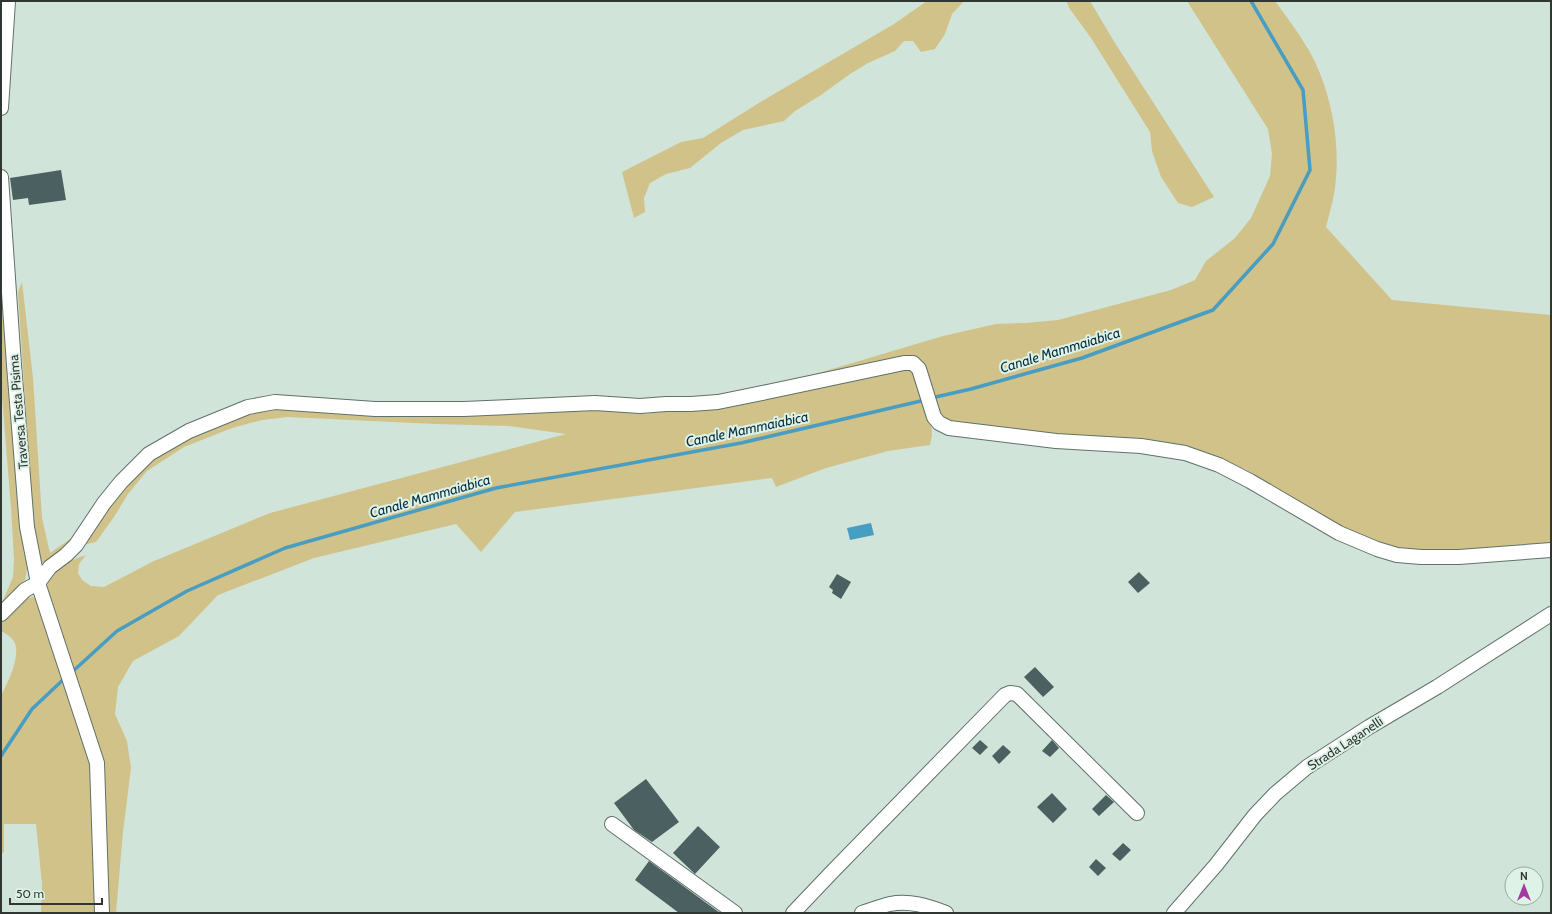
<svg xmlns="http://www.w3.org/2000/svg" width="1552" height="914" font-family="Cabin,sans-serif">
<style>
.green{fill:#d1c289}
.water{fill:#489dc2}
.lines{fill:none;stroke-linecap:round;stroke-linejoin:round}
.stream{stroke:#489dc2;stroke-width:3.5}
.building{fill:#4b6060}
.minor-casing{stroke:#607168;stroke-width:16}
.minor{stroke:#fff;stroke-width:14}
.labels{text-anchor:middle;stroke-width:4;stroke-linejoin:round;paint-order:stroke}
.street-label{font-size:13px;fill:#303733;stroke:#def2e7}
.water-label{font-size:14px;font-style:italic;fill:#083040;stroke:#def2e7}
</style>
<rect width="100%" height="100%" fill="#d1e4da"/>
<path class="green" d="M927 1H964L952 14 945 34 935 49 921 52 913 41H904L895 51 868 63 850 74 821 95 795 111 784 121 743 130 721 143 690 168 666 174 650 183 644 198 645 212 634 218 622 172 681 142 703 138 762 101 894 24Z
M1066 1H1090L1115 43 1214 197 1192 207 1178 203 1161 177 1152 151 1150 132 1091 38 1070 9Z
M1187 1H1275C1291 23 1309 46 1319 71 1334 108 1340 149 1335 188 1333 201 1329 215 1326 227L1392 300 1551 315V545L1507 549 1419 551 1391 547 1366 538 1335 524 1304 507 1276 488 1245 469 1214 456 1178 447 1034 434 958 426 946 419 944 416 931 419 932 435 930 445 888 451 826 468 776 487 772 478 515 512 481 552 456 524 314 558 218 595 179 636 133 661 118 687 115 714 127 741 131 768 123 832 116 913H108L101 763 81 736 90 765 97 913H41L42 884 36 824H4V852L1 854V695C8 683 18 661 16 647 15 639 7 634 1 631V620L26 598 33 597 37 599 63 641 47 588C49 567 69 561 86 555L79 564 78 573 82 580 91 586 104 587 154 561 270 513 566 434 509 426 435 424 288 417 262 420 232 428 184 447 147 471 128 494 114 517 96 542 82 545 107 507 139 468 172 443 269 406 630 409 644 414 683 410 910 367 928 375 926 365 915 358 775 386 943 336 996 324 1026 323 1058 320 1171 290 1195 280 1206 261 1235 238 1251 218 1270 176 1272 154 1268 129Z
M1 282 22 524 27 569 25 580 1 605 13 577 14 559 11 508 1 384Z
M22 282 33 378 42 518 50 553 76 535 72 542 45 563 41 562 33 524 18 292Z"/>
<path class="water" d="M871 523 874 535 850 540 847 528Z"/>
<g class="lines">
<path class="stream" d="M931 398 971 389 1082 358 1213 310 1273 244 1310 170 1303 90 1251 1
M71 673 117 631 187 591 285 548 496 488 741 443 925 400
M1 756 32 709 66 677"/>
</g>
<path class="building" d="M61 170 66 200 29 205 28 198 13 200 10 178Z
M1139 572 1150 583 1138 593 1128 582Z
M837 574 851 582 841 599 832 593 833 590 829 587Z
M1035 667 1054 687 1043 697 1024 677Z
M980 740 988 747 980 755 972 748Z
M1052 740 1059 748 1050 757 1042 751Z
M1003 745 1011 752 999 764 992 756Z
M646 779 679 822 652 842 634 830 614 803Z
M1052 793 1067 809 1053 823 1037 807Z
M1106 795 1114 802 1099 816 1092 809Z
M698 826 720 847 695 874 673 853Z
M1123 843 1131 850 1120 861 1112 854Z
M1096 859 1106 868 1098 876 1089 867Z
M649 861 720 913H679L635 880Z"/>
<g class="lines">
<g class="minor-casing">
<path id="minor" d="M1 108 8 1
M1 177 14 365 27 527 38 583 97 763 102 913
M1 614 25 590 38 583 50 567 66 555 76 545 104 503 121 482 149 454 189 431 248 407 275 402 375 409H464L595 403 640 406 666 404H691L718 402 767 392 904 363H913L919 369 934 417 939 423 949 428 1056 441 1141 446 1185 453 1219 465 1250 481 1339 533 1377 549 1397 555 1421 557H1459L1551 550
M612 824 735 913
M793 913 833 871 1005 695 1010 693 1017 694 1137 813
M862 913C871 910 881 906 890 904 909 900 928 906 946 913
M1174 913 1216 865 1255 815 1275 794 1307 767 1369 727 1437 687 1551 614"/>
</g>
<use href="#minor" class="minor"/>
</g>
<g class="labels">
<g class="street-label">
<text transform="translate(18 412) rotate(-95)" y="5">Traversa Testa Pisima</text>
<text transform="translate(1345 743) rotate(-33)" y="5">Strada Laganelli</text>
</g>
<g class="water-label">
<text transform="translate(1060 350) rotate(-17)" y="5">Canale Mammaiabica</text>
<text transform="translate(747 429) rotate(-12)" y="5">Canale Mammaiabica</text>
<text transform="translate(430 496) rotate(-16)" y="5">Canale Mammaiabica</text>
</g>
</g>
<rect width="1552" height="914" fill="none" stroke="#303733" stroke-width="4"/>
<g transform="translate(1524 886)"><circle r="19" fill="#def2e7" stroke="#98a79f"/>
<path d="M0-3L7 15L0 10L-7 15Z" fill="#a43b9e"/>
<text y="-6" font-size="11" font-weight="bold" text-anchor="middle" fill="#303733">N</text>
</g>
<path d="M10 898v6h92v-6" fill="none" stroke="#303733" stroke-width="2"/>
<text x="16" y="898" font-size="12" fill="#303733" stroke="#def2e7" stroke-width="3" paint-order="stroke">50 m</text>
</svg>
